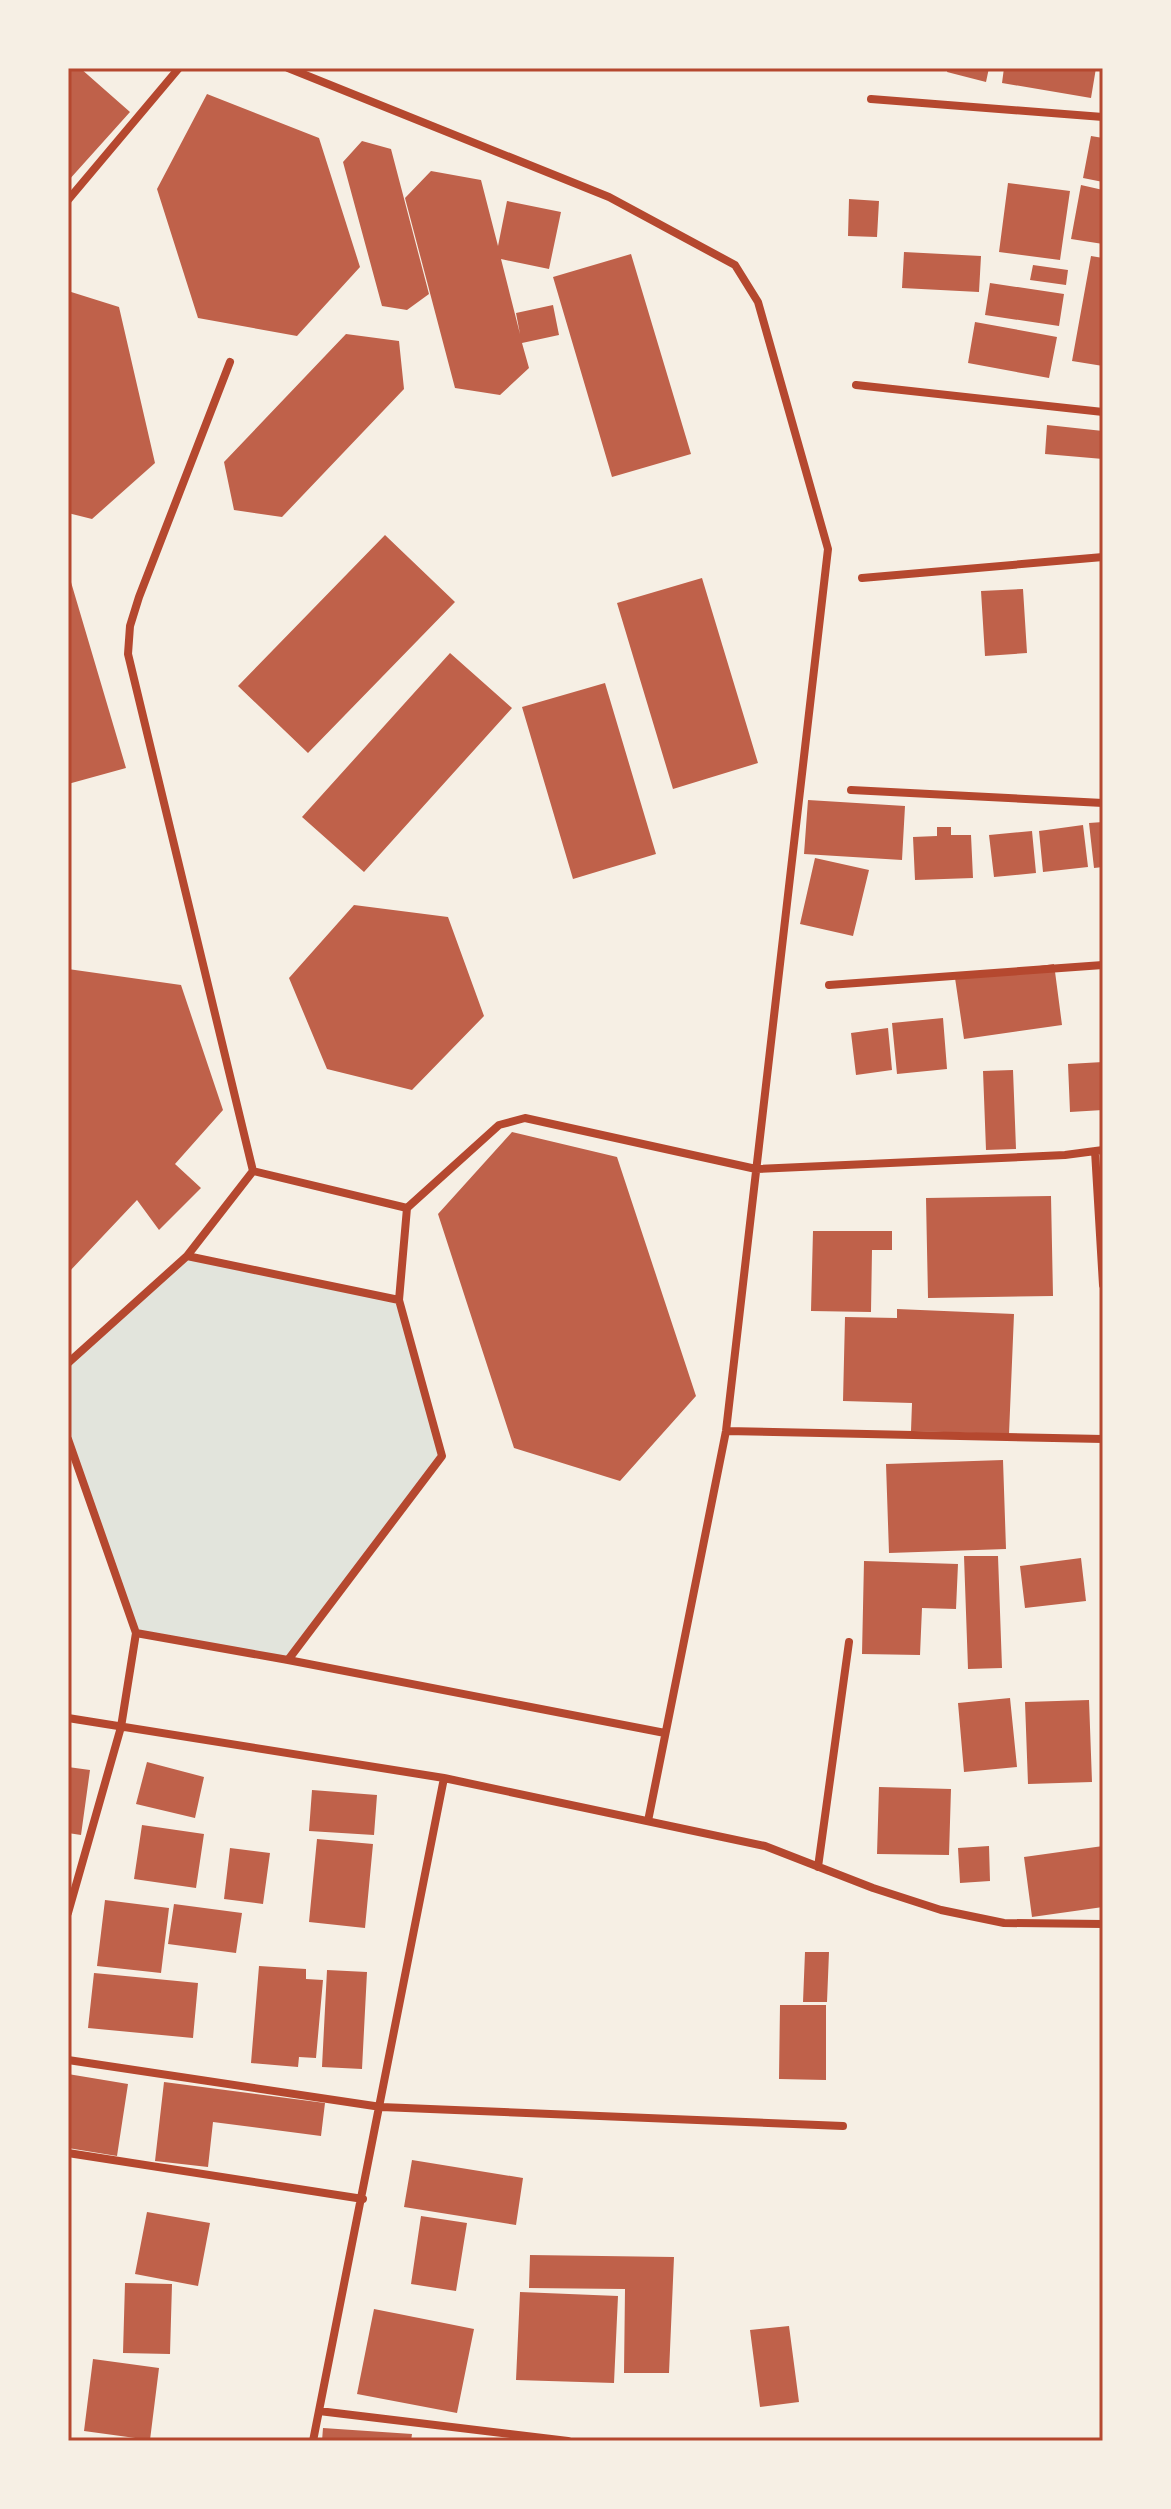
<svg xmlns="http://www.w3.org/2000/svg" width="1171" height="2509" font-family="'Source Serif 4',serif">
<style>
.green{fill:#e2e4dc}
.building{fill:#bf614a}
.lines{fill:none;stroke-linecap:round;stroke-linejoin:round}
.minor{stroke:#b5482f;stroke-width:8}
.neatline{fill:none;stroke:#b5482f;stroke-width:3}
</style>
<rect width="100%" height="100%" fill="#f6efe4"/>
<path class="green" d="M187 1256 399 1300 442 1456 288 1660 136 1633 68 1439V1363Z"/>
<path class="building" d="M68 68H80L130 112 68 181Z
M948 68H989L986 82 947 72Z
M1004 68H1096L1091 98 1002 83Z
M207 94 319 138 360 267 297 336 198 318 157 189Z
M1091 136 1103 138V182L1083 178Z
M362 141 391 149 429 294 407 310 382 306 343 162Z
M431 171 481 180 498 246 507 201 561 212 549 269 501 259 520 334 516 313 553 305 559 335 522 343 529 368 500 395 455 388 405 198Z
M1008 183 1070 191 1060 260 999 252Z
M1081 185 1103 190V244L1071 239Z
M849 199 879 201 877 237 848 236Z
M904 252 981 256 979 292 902 288Z
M631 254 691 454 612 477 553 277Z
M1091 256 1103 258V366L1072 361Z
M1033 265 1068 270 1066 285 1030 280Z
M990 283 1064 294 1059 326 985 315Z
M68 291 119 307 155 463 92 519 68 513Z
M975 322 1057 337 1049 378 968 363Z
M346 334 399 341 404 389 282 517 234 510 224 462Z
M1047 425 1103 431V459L1045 454Z
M385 535 455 602 308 753 238 686Z
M68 572 126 768 68 784Z
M702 578 758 763 673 789 617 603Z
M1023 589 1027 653 985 656 981 591Z
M450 653 512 708 364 872 302 817Z
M605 683 656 854 573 879 522 707Z
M808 800 905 806 902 860 804 854Z
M1103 822V867L1094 868 1089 823Z
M1083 825 1088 867 1043 872 1039 831Z
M937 827H951V835H971L973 878 915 880 913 837 937 836Z
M1032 831 1036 873 994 877 989 835Z
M815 858 869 870 853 936 800 924Z
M354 905 448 917 484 1016 412 1090 327 1069 289 978Z
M1054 964 1062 1025 964 1039 955 978Z
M68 969 181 985 223 1110 175 1164 201 1188 159 1230 137 1200 68 1273Z
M943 1018 947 1069 897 1074 892 1023Z
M888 1028 892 1070 856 1075 851 1033Z
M1103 1062V1110L1070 1112 1068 1064Z
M1013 1070 1016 1149 986 1150 983 1071Z
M512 1132 617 1157 696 1396 620 1481 514 1448 438 1214Z
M1051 1196 1053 1296 928 1298 926 1198Z
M813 1231H892V1250H872L871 1312 811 1311Z
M897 1309 1014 1314 1009 1434 911 1431 912 1403 843 1401 845 1317 897 1318Z
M1003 1460 1006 1549 889 1553 886 1464Z
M964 1556H998L1002 1668 968 1669Z
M1081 1558 1086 1601 1025 1608 1020 1566Z
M864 1561 958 1564 956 1609 922 1608 920 1655 862 1654Z
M1010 1698 1017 1767 964 1772 958 1703Z
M1089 1700 1092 1782 1028 1784 1025 1702Z
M147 1762 204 1777 195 1818 136 1804Z
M68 1767 90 1770 81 1835 68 1833Z
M879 1787 951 1789 949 1855 877 1854Z
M312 1790 377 1795 374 1835 309 1831Z
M142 1825 204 1834 196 1888 134 1879Z
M317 1839 373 1844 365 1928 309 1922Z
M989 1846 990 1881 960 1883 958 1848Z
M1103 1846V1907L1032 1917 1024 1857Z
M230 1848 270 1853 263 1904 224 1899Z
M105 1900 169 1908 161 1973 97 1966Z
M174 1904 242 1913 236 1953 168 1944Z
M805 1952H829L827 2002H803Z
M259 1966 306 1969V1979L323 1980 316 2058 299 2057 298 2067 251 2063Z
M327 1970 367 1972 362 2069 322 2067Z
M94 1973 198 1983 193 2038 88 2028Z
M780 2005H826V2080L779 2079Z
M68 2074 128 2084 117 2156 68 2148Z
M164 2082 325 2103 321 2136 213 2122 208 2167 155 2161Z
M412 2160 523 2178 516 2225 404 2207Z
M147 2212 210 2223 198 2286 135 2274Z
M421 2216 467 2223 456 2291 411 2284Z
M530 2255 674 2257 669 2373H624L625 2289 529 2288Z
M125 2283 172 2284 170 2354 123 2353Z
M520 2292 618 2296 614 2383 516 2380Z
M374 2309 474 2329 457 2413 357 2394Z
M789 2326 799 2402 760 2407 750 2330Z
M93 2359 159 2368 150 2440 84 2431Z
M323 2428 412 2434 411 2441H322Z"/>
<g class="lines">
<path class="minor" d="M288 68 609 197 735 265 758 302 828 549 726 1431 648 1821
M871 99 1103 117
M68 200 179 68
M230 362 139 597 130 626 128 654 253 1171
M856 385 1103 412
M862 578 1103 557
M851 790 1103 803
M829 985 1103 965
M1095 1151 1103 1285
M253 1171 407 1208 499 1125 525 1118 756 1169 1065 1155 1103 1150
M187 1256 253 1171
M399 1300 407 1208
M68 1363 187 1256 399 1300 442 1456 288 1660 136 1633
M726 1431 1103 1439
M68 1439 136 1633 121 1727 68 1913
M288 1660 665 1733
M68 1718 444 1778 765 1846 873 1888 941 1910 1004 1923 1103 1924
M818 1867 849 1642
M68 2060 381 2107 843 2126
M68 2153 363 2199
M319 2411 568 2441
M313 2441 444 1778"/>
</g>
<rect width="1171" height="2509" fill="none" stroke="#f6efe4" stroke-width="140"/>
<rect x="70" y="70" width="1031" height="2369" class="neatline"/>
</svg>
